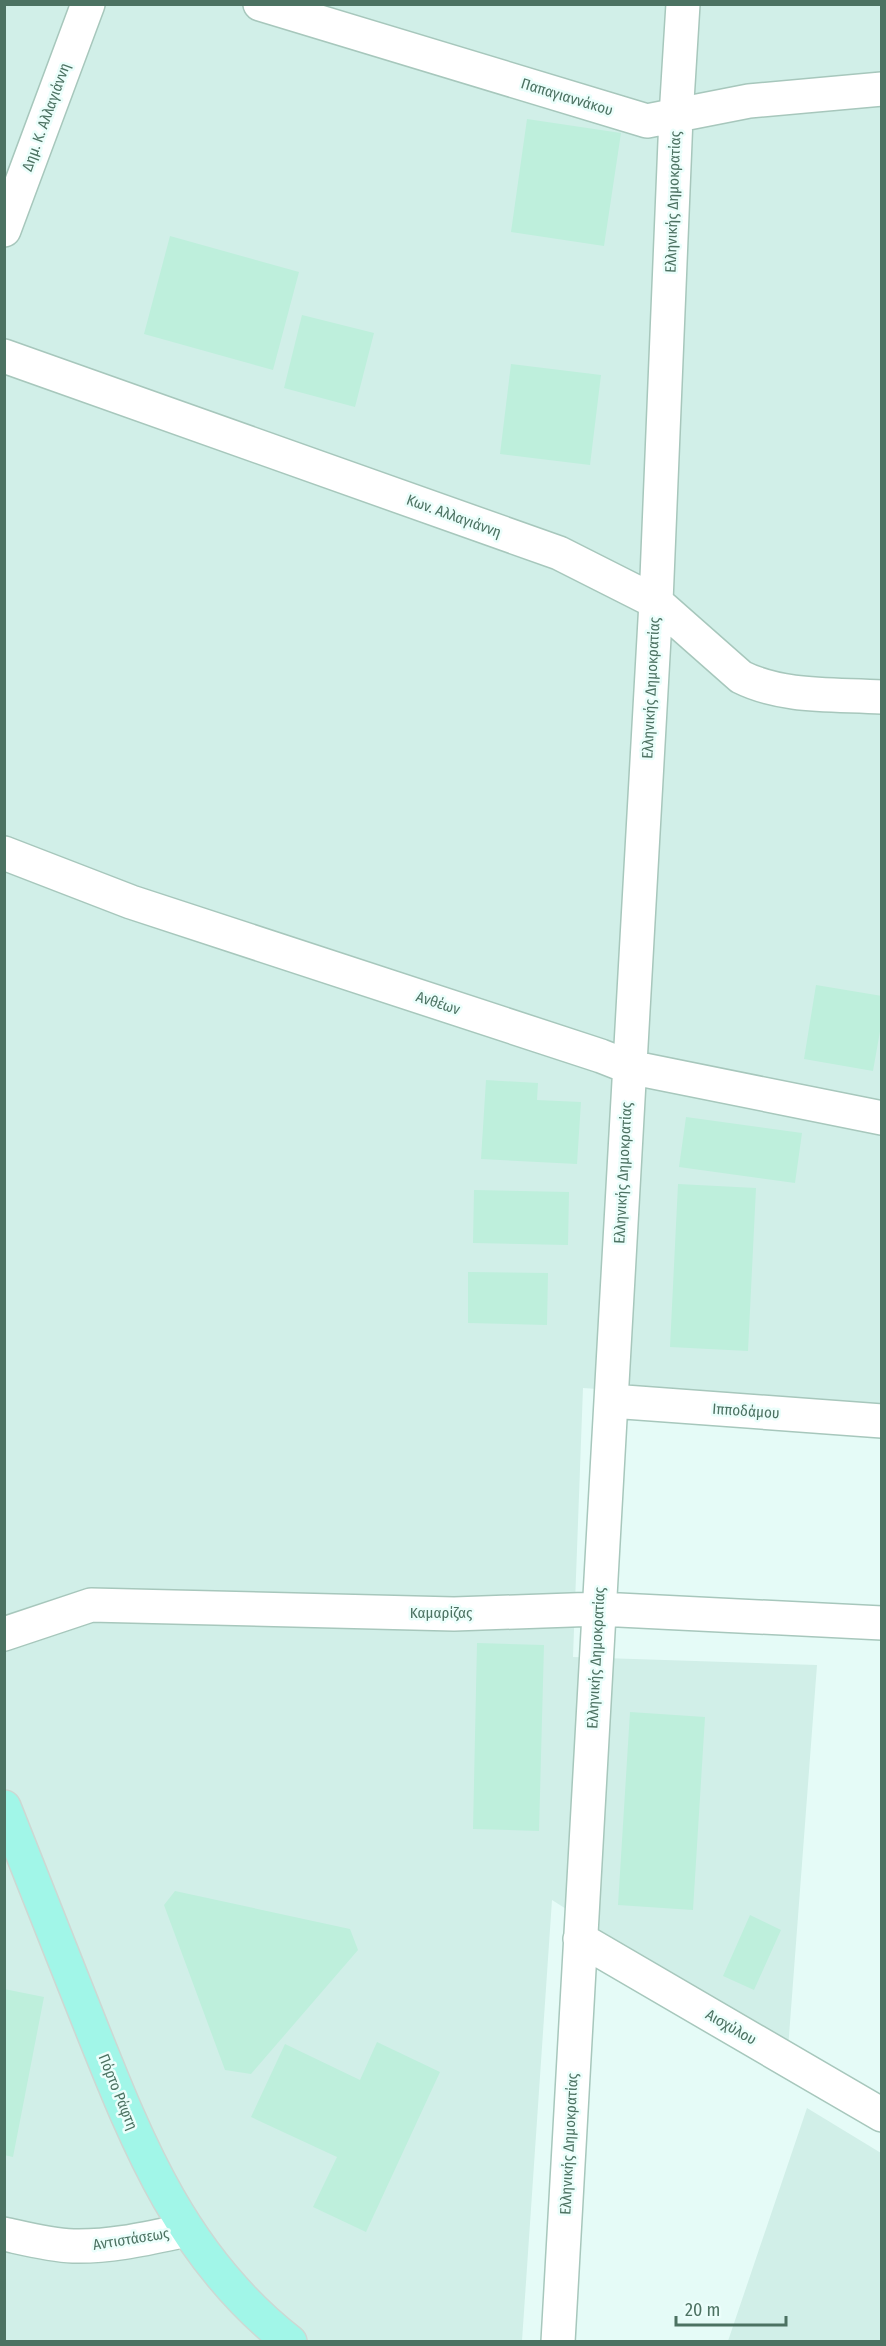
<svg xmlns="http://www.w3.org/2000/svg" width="886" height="2346" font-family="'Fira Sans Condensed',sans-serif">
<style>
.residential{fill:#d1efe8}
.building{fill:#beefdc}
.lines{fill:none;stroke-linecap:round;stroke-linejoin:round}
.minor-casing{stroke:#a7c7bc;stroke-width:36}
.major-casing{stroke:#cdd8d3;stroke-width:36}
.minor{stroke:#fff;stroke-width:33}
.major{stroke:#a1f6e8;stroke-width:33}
.labels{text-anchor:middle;stroke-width:5;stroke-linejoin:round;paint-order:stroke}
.street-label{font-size:15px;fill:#4c7262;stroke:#ebfefb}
</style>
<rect width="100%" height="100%" fill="#e5fbf7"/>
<path class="residential" d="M5 5H881V1409L583 1388 573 1657 817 1665 788 2049 552 1900 522 2341 5 2342Z
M807 2108 881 2153V2341H728Z"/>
<path class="building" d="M527 119 621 133 604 246 511 232Z
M170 236 299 272 273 370 144 334Z
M302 315 374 333 355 407 284 388Z
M511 364 601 375 590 465 500 454Z
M816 985 882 996V1020L873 1071 804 1059Z
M486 1080 538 1083 537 1100 581 1102 577 1164 481 1159Z
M686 1117 802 1133 795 1183 679 1167Z
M678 1184 756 1188 748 1351 670 1347Z
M474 1190 569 1192 568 1245 473 1243Z
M468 1272 548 1273 547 1325 468 1323Z
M477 1643 544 1645 539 1831 473 1829Z
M630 1712 705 1717 693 1910 618 1905Z
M175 1891 350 1929 358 1950 251 2074 225 2070 164 1905Z
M750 1915 781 1930 754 1990 723 1976Z
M4 1989 44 1997 13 2157 4 2155Z
M377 2042 440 2072 366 2232 313 2207 337 2157 251 2117 285 2044 360 2080Z"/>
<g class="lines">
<g class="minor-casing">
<path id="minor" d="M260 4 647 121 749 101 882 89
M4 230 88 4
M4 356 559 553 656 602 741 677C783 698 835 694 882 697
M4 853 131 902 601 1056 629 1067 882 1118
M611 1401 882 1421
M4 1634 91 1605 454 1614 599 1609 882 1623
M580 1939 882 2115
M4 2234C27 2239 50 2245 73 2246 112 2247 149 2238 187 2230
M558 2342 656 602 676 117 683 4"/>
</g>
<g class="major-casing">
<path id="major" d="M4 1807C32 1878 60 1948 88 2019 137 2142 181 2257 290 2342"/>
</g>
<use href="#minor" class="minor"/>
<use href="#major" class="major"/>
</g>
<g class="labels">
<g class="street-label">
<text transform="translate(567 97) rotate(17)" y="5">Παπαγιαννάκου</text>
<text transform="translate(46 117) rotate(-70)" y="5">Δημ. Κ. Αλλαγιάννη</text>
<text transform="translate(673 202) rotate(-88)" y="5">Ελληνικής Δημοκρατίας</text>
<text transform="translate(454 516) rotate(20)" y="5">Κων. Αλλαγιάννη</text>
<text transform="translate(651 688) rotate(-87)" y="5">Ελληνικής Δημοκρατίας</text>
<text transform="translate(438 1003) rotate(18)" y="5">Ανθέων</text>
<text transform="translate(623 1173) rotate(-87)" y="5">Ελληνικής Δημοκρατίας</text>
<text transform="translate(746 1411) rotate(4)" y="5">Ιπποδάμου</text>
<text x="441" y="1618">Καμαρίζας</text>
<text transform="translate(596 1658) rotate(-87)" y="5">Ελληνικής Δημοκρατίας</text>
<text transform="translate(731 2027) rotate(30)" y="5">Αισχύλου</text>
<text transform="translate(118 2092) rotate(68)" y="5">Πόρτο Ράφτη</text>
<text transform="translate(569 2144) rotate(-87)" y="5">Ελληνικής Δημοκρατίας</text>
<text transform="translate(131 2239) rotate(-9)" y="5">Αντιστάσεως</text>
</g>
</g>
<rect width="886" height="2346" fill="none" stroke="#4c7262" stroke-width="12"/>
<path d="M676 2316v9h110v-9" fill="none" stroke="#4c7262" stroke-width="3"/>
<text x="685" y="2316" font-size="18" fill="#4c7262" stroke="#ebfefb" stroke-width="4.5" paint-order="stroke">20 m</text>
</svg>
